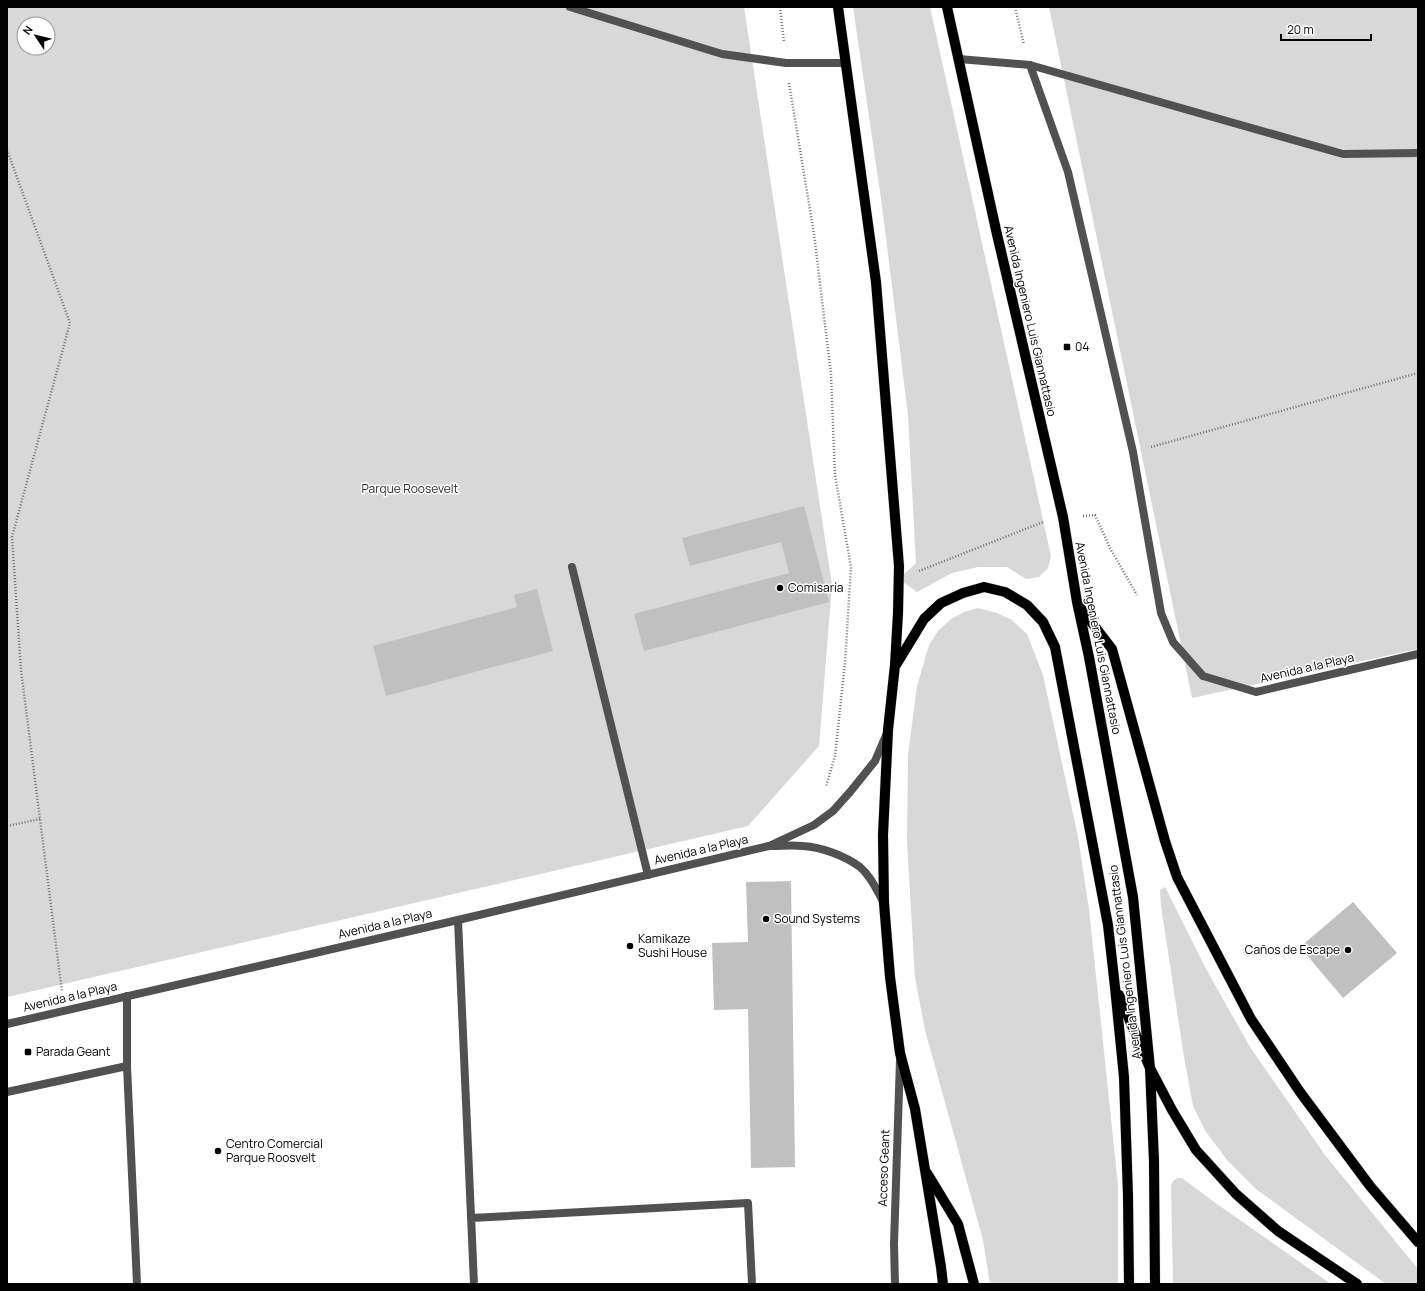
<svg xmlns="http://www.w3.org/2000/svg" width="1425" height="1291" font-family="Manrope,sans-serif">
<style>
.green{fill:#d8d8d8;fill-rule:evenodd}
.building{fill:#c0c0c0}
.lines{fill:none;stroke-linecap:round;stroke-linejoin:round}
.primary-casing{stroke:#dbdbdb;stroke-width:11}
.path{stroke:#737373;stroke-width:2.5;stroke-dasharray:1 2;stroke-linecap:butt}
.service{stroke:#515151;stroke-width:8}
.minor{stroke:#515151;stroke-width:8}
.tertiary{stroke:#515151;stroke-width:8}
.primary{stroke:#000;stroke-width:10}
.poi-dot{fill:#000;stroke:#fff;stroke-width:1.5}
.labels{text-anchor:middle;stroke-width:3;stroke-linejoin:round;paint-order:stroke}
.street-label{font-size:12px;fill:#000;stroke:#fff}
.poi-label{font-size:12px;fill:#000;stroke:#fff;text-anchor:start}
.park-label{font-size:12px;fill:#2f2f2f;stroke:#fff}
</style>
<rect width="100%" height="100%" fill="#fff"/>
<path class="green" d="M7 7H744L832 585 819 746 748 826 7 997ZM24 24H48V48H24Z
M853 7H930L1051 556 1048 568 1039 577 1026 579 1007 567H978L952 573 917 592 899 579 916 563 908 415 882 206Z
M1049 7H1418V649L1192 698Z
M978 608 997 613 1012 620 1027 634 1043 675 1078 837 1089 909 1118 1185V1284H990L983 1240 925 1030 915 978 907 842 908 755 917 686 929 645 938 631 951 619 964 612Z
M1165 887 1205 967 1250 1047 1325 1155 1418 1269V1284H1386L1256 1189 1228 1161 1206 1132 1193 1106 1184 1057 1161 906 1160 890Z
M1177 1178H1182L1217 1204 1331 1284H1173L1171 1186 1173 1181Z"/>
<path class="building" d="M804 506 829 602 644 651 634 614 789 573 781 542 690 566 682 538Z
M537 589 553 651 386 696 373 646 517 607 514 595Z
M791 881 795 1167 751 1168 748 1009 714 1010 712 943 748 942 746 882Z
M1353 902 1397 953 1343 998 1300 947Z"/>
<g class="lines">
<g class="primary-casing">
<path id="primary" d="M838 7 876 282 899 566 898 613 895 665 888 730 883 835 884 903 890 977 900 1053 915 1109 941 1267 943 1284
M947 7 996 230 1063 517 1077 602 1089 657 1133 897 1150 1068 1154 1161 1155 1284
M1079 606 1112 649 1165 841 1177 877 1251 1019 1300 1092 1370 1186 1418 1242
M896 665 924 619 941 603 963 593 984 587 1005 592 1027 605 1043 622 1055 647 1108 925 1115 987 1124 1077 1128 1196 1129 1284
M1119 995 1150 1068 1172 1110 1196 1150 1236 1194 1278 1231 1357 1284
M927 1173 958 1224 974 1284"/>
</g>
<path class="path" d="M780 7 784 42
M1015 7 1024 45
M789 83 814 234 831 374 835 475 851 567 845 663 835 756 826 787
M7 150 70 323 12 537 21 670 62 992
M1151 447 1418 373
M1083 516 1095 515 1111 550 1137 595
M919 571 1043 522
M7 826 40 819"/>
<path class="service" d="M570 7 722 54 786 63H846
M1030 65 1343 154 1418 153
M572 567 648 875
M458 920 474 1284
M127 996V1066L137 1284
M7 1092 127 1066
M471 1218 748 1203 752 1284
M895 1284 894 1244 900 1060"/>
<path class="minor" d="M959 59 1030 65 1068 172 1133 452 1161 613 1173 642 1203 676 1256 692 1418 654"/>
<path class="tertiary" d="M772 846C782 846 792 845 803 846 822 847 845 856 860 867 871 876 877 891 884 903
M7 1024 458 920 769 846 814 825 833 811 850 792 875 761 887 733"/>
<use href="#primary" class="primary"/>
</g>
<g class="poi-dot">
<rect x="1063" y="343" width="8" height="8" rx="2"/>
<circle cx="780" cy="588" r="4"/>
<circle cx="766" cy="919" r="4"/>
<circle cx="630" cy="946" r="4"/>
<circle cx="1348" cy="950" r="4"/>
<rect x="24" y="1048" width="8" height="8" rx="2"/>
<circle cx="218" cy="1151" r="4"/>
</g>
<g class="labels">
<g class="street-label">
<text transform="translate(1030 321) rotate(77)" y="4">Avenida Ingeniero Luis Giannattasio</text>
<text transform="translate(1098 638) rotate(79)" y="4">Avenida Ingeniero Luis Giannattasio</text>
<text transform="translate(1307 668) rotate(-13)" y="4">Avenida a la Playa</text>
<text transform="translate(701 850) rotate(-13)" y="4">Avenida a la Playa</text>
<text transform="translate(385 924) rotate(-13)" y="4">Avenida a la Playa</text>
<text transform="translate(1125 962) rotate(-97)" y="4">Avenida Ingeniero Luis Giannattasio</text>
<text transform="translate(70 997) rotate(-13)" y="4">Avenida a la Playa</text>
<text transform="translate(884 1168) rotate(-88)" y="4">Acceso Geant</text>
</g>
<g class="poi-label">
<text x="1075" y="351">04</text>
<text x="788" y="592">Comisaría</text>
<text x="774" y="923">Sound Systems</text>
<text x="638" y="943">Kamikaze<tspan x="638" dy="14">Sushi House</tspan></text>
<text x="1340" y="954" text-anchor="end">Caños de Escape</text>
<text x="36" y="1056">Parada Geant</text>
<text x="226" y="1148">Centro Comercial<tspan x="226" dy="14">Parque Roosvelt</tspan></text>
</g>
<g class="park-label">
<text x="410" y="493">Parque Roosevelt</text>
</g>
</g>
<rect width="1425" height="1291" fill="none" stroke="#000000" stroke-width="16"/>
<g transform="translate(36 36) rotate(305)"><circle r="19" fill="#ffffff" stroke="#999999"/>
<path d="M0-3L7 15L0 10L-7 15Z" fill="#000000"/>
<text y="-6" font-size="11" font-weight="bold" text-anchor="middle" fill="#000000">N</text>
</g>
<path d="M1281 34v6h90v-6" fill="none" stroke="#000000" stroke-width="2"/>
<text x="1287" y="34" font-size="12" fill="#000000" stroke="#ffffff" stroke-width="3" paint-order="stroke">20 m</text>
</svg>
